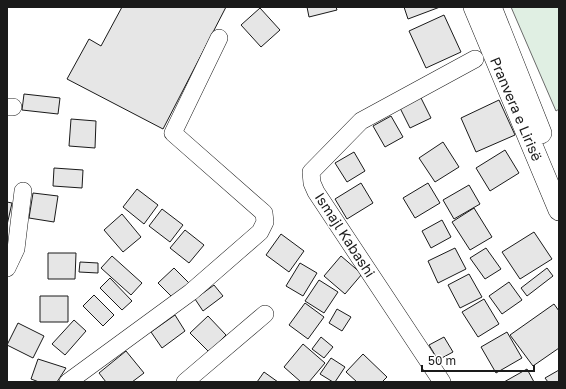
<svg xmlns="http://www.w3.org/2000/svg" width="566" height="389" font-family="'Golos Text',sans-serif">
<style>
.green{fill:#e0efe3;stroke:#6a6a6a}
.building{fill:#e6e6e6;stroke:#1a1a1a}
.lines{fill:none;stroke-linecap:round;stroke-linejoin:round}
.minor-casing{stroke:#1a1a1a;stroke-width:18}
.major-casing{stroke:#1a1a1a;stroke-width:22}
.minor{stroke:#fff;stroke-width:17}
.major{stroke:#fff;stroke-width:21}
.labels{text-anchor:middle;stroke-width:3;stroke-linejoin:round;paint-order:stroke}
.street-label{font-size:14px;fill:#1a1a1a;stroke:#fff}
</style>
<rect width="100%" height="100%" fill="#fff"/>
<path class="green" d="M511 7H559V109L556 111Z"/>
<path class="building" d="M122 7H226L163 129 67 79 89 39 101 46Z
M307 7H336L337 10 309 17Z
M404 7H440L408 19Z
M260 8 280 30 261 47 241 25Z
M444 15 461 52 426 68 409 31Z
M24 94 60 98 58 114 22 110Z
M420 96 431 118 410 128 399 106Z
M499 100 515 135 476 152 461 118Z
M391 116 403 137 385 147 373 126Z
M71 119 96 121 95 148 69 146Z
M443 142 459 167 435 182 419 158Z
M505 150 519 173 490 191 476 168Z
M354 152 365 171 347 182 335 163Z
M54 168 83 170 82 188 53 186Z
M361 183 373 203 347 219 335 199Z
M428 183 440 203 415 218 403 198Z
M469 185 480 204 454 219 443 200Z
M137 189 158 205 144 224 123 207Z
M33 193 58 196 54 222 29 218Z
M7 202 12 203 7 225Z
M474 208 492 237 470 250 452 222Z
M162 209 183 225 170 242 149 226Z
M122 214 141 237 123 252 104 230Z
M442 220 451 237 431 248 422 231Z
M185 230 204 245 189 263 170 248Z
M534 232 552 259 520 279 502 252Z
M281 234 304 251 289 272 266 255Z
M455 248 466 269 438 283 428 261Z
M486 248 501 269 485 279 470 258Z
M48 253H76L75 279H48Z
M112 256 142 283 131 295 101 268Z
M341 256 362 274 345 294 324 276Z
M80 262 98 263V273L79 272Z
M300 263 317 273 303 296 286 286Z
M174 268 191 285 175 300 158 283Z
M547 268 553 276 527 296 521 288Z
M469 274 482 297 460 308 448 285Z
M110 278 132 301 122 310 100 288Z
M319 280 338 292 324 313 305 301Z
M509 282 522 300 502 314 489 296Z
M214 285 223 296 203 311 195 299Z
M94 295 114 315 103 326 83 306Z
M40 296H68V322H40Z
M484 299 499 324 478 337 462 312Z
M305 303 324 317 308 339 289 325Z
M554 304 559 311V348L533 366 510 335Z
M337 309 351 317 342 331 329 323Z
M175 315 185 331 162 348 151 332Z
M208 316 226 335 209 352 190 333Z
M74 320 86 331 65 355 52 344Z
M18 323 44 336 33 358 7 345Z
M507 332 522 358 496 373 481 347Z
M321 337 333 347 324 358 312 349Z
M444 337 453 352 438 360 429 345Z
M303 344 325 363 309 382H301L284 367Z
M126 351 144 373 132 382H106L99 373Z
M363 354 387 377 382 382H357L346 372Z
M331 358 345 367 335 382H333L320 374Z
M38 359 66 368 57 382H39L31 379Z
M527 369 534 382H504Z
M559 370V382H548L545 378Z
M264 372 278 382H257Z"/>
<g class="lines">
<g class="minor-casing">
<path id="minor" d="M7 107H13
M7 268 16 249 23 191
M68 382 191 292 260 232 265 222 264 213 173 133 219 38
M185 382 265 314
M442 382 316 192 312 183 311 172 361 121 475 59"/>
</g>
<g class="major-casing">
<path id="major" d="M474 7 559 210
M491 7 541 133"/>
</g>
<use href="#minor" class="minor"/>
<use href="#major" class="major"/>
</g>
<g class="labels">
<g class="street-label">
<text transform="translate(516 109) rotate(67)" y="5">Pranvera e Lirisë</text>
<text transform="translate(345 235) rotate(57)" y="5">Ismajl Kabashi</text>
</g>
</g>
<rect width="566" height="389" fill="none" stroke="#1a1a1a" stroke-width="16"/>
<path d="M422 365v6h112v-6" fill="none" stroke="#1a1a1a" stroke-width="2"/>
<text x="428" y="365" font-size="12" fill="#1a1a1a" stroke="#ffffff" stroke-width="3" paint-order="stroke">50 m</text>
</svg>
